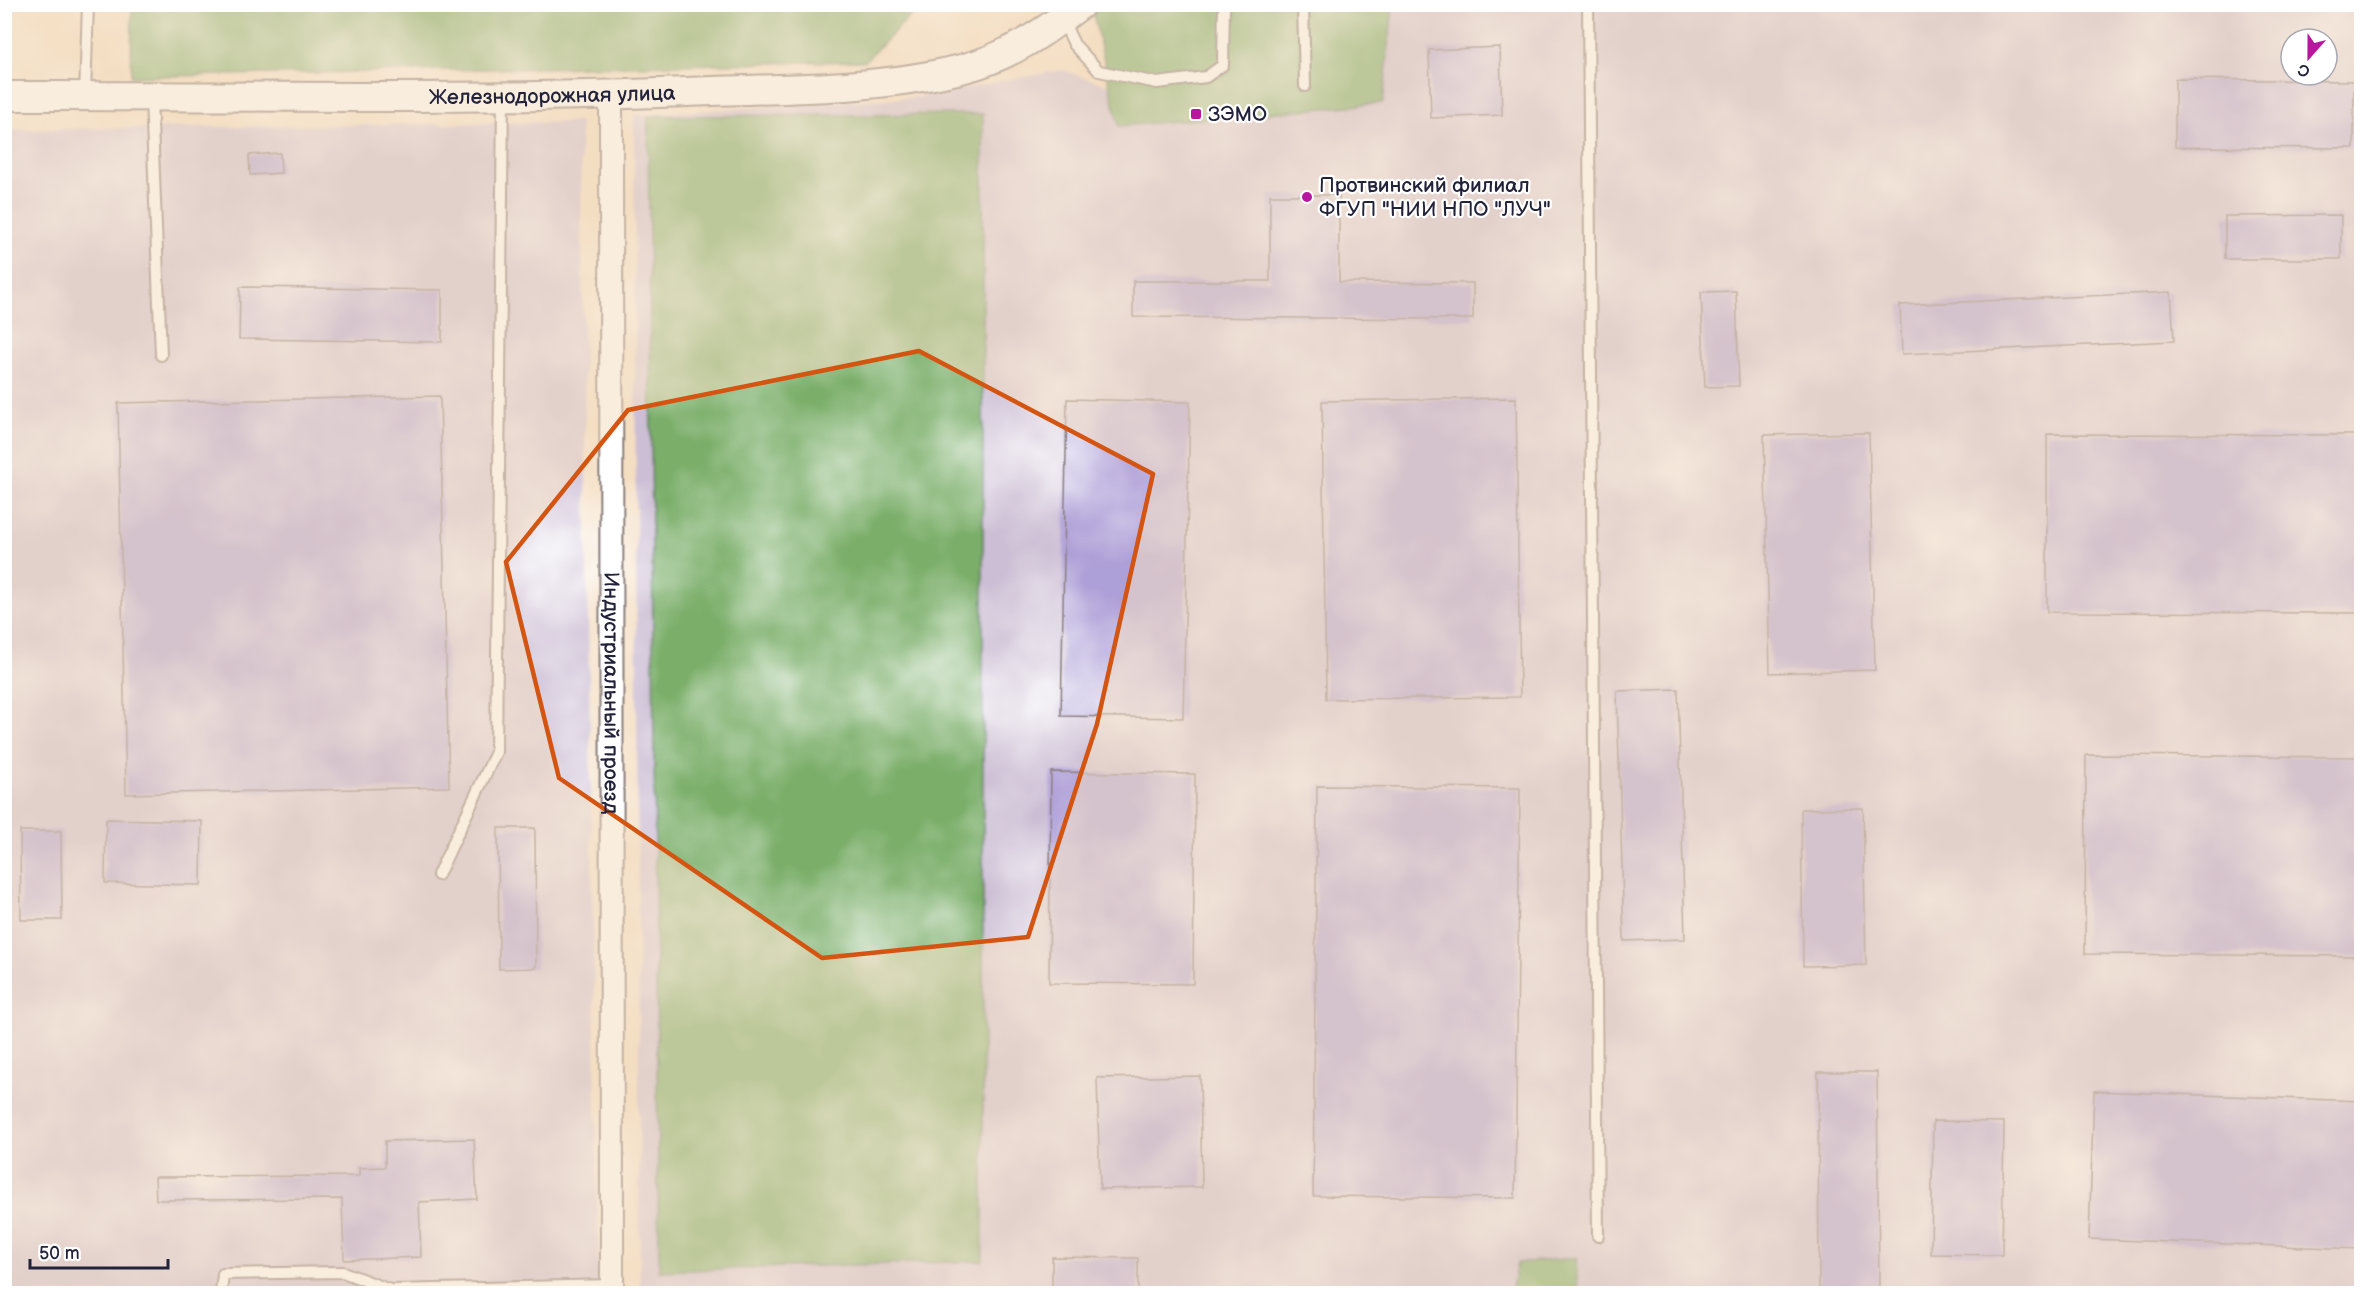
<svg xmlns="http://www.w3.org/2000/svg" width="2366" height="1298" font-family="'Balsamiq Sans',sans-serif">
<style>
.industrial{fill:#ccbed4;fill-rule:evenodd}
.forest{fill:#7aae69;stroke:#4e6852;stroke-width:1.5}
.building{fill:#ad9fd7}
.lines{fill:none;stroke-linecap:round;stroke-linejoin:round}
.service-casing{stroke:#8b807e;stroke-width:14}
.minor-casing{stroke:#8b807e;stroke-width:26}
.tertiary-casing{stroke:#8b807e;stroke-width:32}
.service{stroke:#fff;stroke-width:10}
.minor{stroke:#fff;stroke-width:22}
.tertiary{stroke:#fff;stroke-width:28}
.marked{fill:none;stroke:#d45411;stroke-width:4.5;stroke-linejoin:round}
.poi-dot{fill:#b5179e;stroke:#fff;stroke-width:2}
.labels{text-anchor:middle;stroke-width:4.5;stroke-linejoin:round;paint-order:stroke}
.street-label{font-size:21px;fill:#22223b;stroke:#fff}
.poi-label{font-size:21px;fill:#22223b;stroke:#fff;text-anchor:start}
</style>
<rect width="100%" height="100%" fill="#fff"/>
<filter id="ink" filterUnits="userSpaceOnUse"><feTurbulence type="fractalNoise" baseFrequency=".0167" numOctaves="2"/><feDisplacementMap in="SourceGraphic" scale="12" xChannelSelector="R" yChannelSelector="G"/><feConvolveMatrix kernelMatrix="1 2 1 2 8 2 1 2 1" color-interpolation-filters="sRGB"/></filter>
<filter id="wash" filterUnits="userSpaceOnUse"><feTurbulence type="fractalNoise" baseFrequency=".008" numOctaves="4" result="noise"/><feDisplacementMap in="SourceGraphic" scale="24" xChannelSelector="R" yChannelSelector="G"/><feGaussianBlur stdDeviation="1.35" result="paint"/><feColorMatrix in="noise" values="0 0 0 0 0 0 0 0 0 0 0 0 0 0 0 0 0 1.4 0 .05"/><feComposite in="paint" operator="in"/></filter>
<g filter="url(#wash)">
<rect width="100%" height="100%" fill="#f4dec2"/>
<path class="industrial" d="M1241 5H2361V1293H640L634 115 917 97 1062 70 1120 89ZM2291 39H2327V75H2291Z
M580 122 599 1293H5L4 130Z"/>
<path class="forest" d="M132 5V4L921 5 865 61 131 77Z
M1091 5H1393L1383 103 1119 126Z
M983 114V1261L659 1271 648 116Z
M1576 1258 1578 1293H1511L1517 1263Z"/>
<g id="blocks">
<path class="building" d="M1500 47 1502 115 1431 118 1429 50Z
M2175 79 2354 81V148L2175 147Z
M280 153 281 173 250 175 249 155Z
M1270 195H1339V282L1473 283V319L1133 317V281H1270Z
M2341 215V259H2225V216Z
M240 287 442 290V342L239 339Z
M1736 291 1739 386 1705 387 1701 292Z
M2171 292 2174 341 1902 354 1900 305Z
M440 396 449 787 126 794 118 403Z
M1516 398 1520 697 1326 699 1322 401Z
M1067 399 1190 402 1183 718 1061 716Z
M1869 433 1875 670 1770 673 1764 435Z
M2047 434 2361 435V613L2047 612Z
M1678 689 1685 939 1624 941 1617 691Z
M2086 755 2361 757V956L2085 954Z
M1051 772 1195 774 1193 984 1049 983Z
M1317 786 1520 788 1515 1198 1313 1196Z
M1863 808 1866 965 1803 966 1801 809Z
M106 819 202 821 201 885 105 883Z
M498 828H535L536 968 499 969Z
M20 831H61L62 920H21Z
M1818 1072H1877L1879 1289 1819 1290Z
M1200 1076 1202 1187 1100 1189 1097 1078Z
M2094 1091 2361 1101V1249L2089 1239Z
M1933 1121 2004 1122 2002 1255 1931 1254Z
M474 1139 477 1199 419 1202 421 1257 344 1260 342 1199 156 1200 155 1177 359 1176V1168L385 1167V1141Z
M1052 1257 1138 1258V1293H1052Z"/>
</g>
</g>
<g filter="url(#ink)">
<use href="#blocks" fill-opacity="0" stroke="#8b807e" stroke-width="1.5"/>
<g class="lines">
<g class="service-casing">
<path id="service" d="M1303 4 1305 86
M1588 4 1598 1236
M1062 19 1074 44 1099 71 1157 83 1206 77 1223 65 1224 4
M85 96 88 4
M151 97 161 355
M438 875 496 752 503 99
M221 1294 223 1274 343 1272 390 1290 612 1285"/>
</g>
<g class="minor-casing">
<g id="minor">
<path id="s1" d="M611 95 612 1294"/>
</g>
</g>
<g class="tertiary-casing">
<g id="tertiary">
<path id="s2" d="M4 96C232 95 460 101 687 92 778 88 872 91 961 69 1007 58 1043 33 1081 4"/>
</g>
</g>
<use href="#service" class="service"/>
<use href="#minor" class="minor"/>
<use href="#tertiary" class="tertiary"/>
</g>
</g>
<path d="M0 0H2366V1298H0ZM919 351 1153 474 1097 724 1028 937 822 958 559 778 506 562 628 410Z" fill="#f4dec2" fill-opacity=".55" fill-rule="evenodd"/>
<path class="marked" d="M919 351 1153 474 1097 724 1028 937 822 958 559 778 506 562 628 410Z"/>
<g class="poi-dot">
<rect x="1190" y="108" width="12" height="12" rx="3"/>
<circle cx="1307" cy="197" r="6"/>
</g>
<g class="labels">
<g class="street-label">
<text dy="7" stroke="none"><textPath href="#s2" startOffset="548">Железнодорожная улица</textPath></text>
<text dy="7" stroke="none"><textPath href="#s1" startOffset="598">Индустриальный проезд</textPath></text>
</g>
<g class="poi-label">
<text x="1208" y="121">ЗЭМО</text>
<text x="1319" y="192">Протвинский филиал<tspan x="1319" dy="24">ФГУП "НИИ НПО "ЛУЧ"</tspan></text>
</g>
</g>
<rect width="2366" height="1298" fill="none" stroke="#fff" stroke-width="24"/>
<g transform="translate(2309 57) rotate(201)"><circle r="28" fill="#ffffff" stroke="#a7a7b1" stroke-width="1.5"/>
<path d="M0-4.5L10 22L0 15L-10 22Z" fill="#b5179e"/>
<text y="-9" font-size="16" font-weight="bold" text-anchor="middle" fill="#22223b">С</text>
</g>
<path d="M30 1259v9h138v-9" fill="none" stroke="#22223b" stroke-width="3"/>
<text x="39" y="1259" font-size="18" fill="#22223b" stroke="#ffffff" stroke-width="4.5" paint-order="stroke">50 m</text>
</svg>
